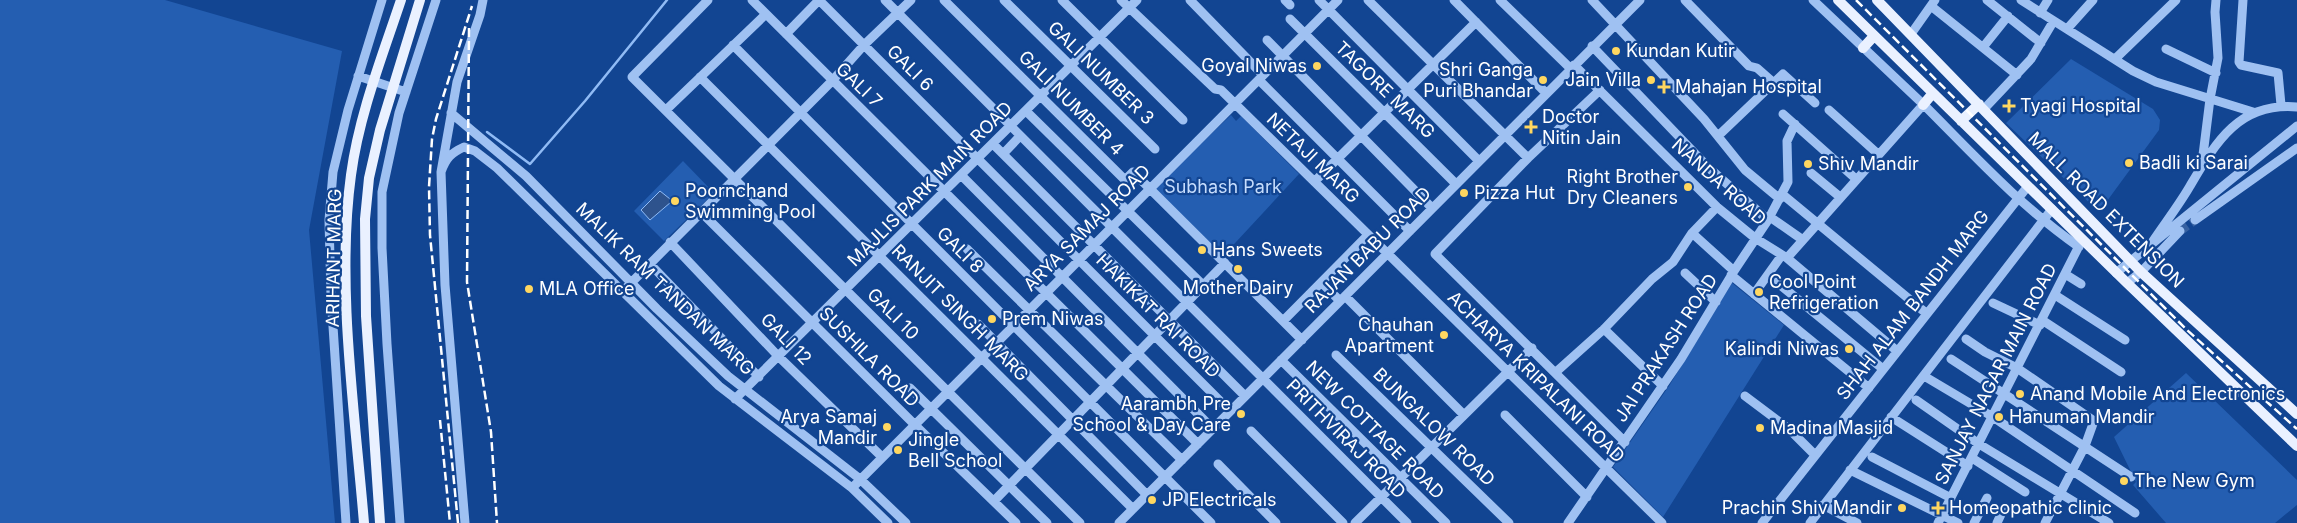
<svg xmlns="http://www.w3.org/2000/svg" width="2297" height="523" font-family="Inter,sans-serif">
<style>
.green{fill:#245eb1}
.water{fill:#2e538d;stroke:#90bbf5}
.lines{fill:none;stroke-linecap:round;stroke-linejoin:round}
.stream{stroke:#90bbf5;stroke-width:2.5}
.minor-tunnel{stroke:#3661a2;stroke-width:9;stroke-dasharray:9 4.5;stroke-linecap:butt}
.minor{stroke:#9fc1f2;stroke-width:9}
.major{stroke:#eaf1ff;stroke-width:10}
.rail{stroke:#fff;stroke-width:2.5;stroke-dasharray:9 4;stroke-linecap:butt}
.poi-dot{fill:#ffd760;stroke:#124592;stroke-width:2}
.labels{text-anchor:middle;stroke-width:4.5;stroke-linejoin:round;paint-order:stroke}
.poi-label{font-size:18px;fill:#fff;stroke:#124592;text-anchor:start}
.street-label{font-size:18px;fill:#fff;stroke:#124592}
.park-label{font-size:18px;fill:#c6ddfd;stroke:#124592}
</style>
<rect width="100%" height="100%" fill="#124592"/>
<path class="green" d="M0 0H165L342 51 309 230 335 523H0Z
M2071 59 2153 109 2160 120 2159 130 2099 212 2006 123Z
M1231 115 1236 121 1241 116 1299 174 1223 256 1154 188Z
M683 161 714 193 664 241 634 211Z
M1732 283 1784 325 1663 517 1613 467 1669 386Z
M2186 373 2297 480V505L2275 523H2166L2133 485 2136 482 2114 437Z"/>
<path class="water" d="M660 191 670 199 671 202 650 220 641 210Z"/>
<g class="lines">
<path class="stream" d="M487 132 530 164 585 101 667 0"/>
<path class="minor-tunnel" d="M2180 231 2195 220"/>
<path class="minor" d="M708 0 632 77 1080 523
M752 0 1198 444
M819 0 1230 411
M885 0 1407 523
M944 0 1125 180 1133 172 1302 340
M1004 0 1155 149
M1062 0 1183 120
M1121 0 1215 89 1221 90 1662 523
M1190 0 1263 75
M1285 0 1290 5
M1319 0 1479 161
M1368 0 1528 158
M1454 0 1546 93
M1500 0 1570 68
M1592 0 1704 119 1745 170 1780 199
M1685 0 1749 66 1757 68 1774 83
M1813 0C1850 35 1887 70 1924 105 1975 156 2019 205 2079 247
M1987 0 2041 43
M2021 0 2133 71 2156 82 2253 112
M2243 0 2239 62 2241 65 2278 73 2281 105
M1931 6 2017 75
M2040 13 2048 0
M1290 19 1456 184
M2067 29 2093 0
M786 34 819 0
M1911 34 1935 0
M1267 40 1432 208
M733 45 1211 523
M1592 46 1709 168 1768 220
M1984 46 2008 16
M2166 49 2216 73
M2115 59 2176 0
M1574 65 1717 207 1755 238 1787 258 1897 351
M358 76 406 92
M700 77 1133 509
M1259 80 1410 231
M1600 90 1528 158 1435 254 1625 442
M1984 109 2031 59 2053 22
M666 110 766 14
M1829 110 1878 154
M1026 111 1205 287
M451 113 526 176 657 309 728 376 860 479 906 523
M1783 114 1856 179
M1718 136 1783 74 1815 103
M993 144 1245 396
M1003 154 1020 136
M2202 163 2210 99 2218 58 2215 12 2216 0
M441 172C446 158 451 153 464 147L475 151 497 168 719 386 852 488 888 523
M1811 173 1840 197
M961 175 1213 429
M1315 181 1476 22
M1782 194 1926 313
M701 212 918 428 1016 523
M1770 217 1803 240
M2195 220 2297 148
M1692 233 1734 271
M2153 241C2165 223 2179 205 2190 186 2216 142 2239 102 2297 107
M670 242 779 357 881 456
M967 249 1182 460
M1787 258 1923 105
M650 264 759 377
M1685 273 1716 302
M2116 273 2297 126
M2065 274 2081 284
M1731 275 1869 388
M1768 275 1883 369
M2127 283 2141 272 2180 231
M1324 285 1340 301
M622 292 832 81 864 45 911 0
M1754 294 1782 255
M2055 295 2125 340
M1345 296 1464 415
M1993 303 2040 325
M2042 320 2121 372
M1283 321 1368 235
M978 324 1147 495
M1604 329 1663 386
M1966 339 1985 352 2017 368 2094 421 2085 446 2045 523
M1336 355 1509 523
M1951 359 2131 477
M1281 360 1446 523
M1556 372 1604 329 1652 279 1673 262 1692 233 1717 207
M1924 376 1993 417 2135 513
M910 388 1047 523
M1745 396 1789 429 1815 455
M735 399 1137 0
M1916 400 1979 444 2109 523
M1505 415 1587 497
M1891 417 1968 466
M1251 431 1343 523
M1872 457 1951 498
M1972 458 2025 492
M1218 464 1276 523
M1850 470 1958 523
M852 488 1338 0
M994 501 1225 263
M1823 505 1857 523
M346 523 331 296 329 220 333 172 348 110 382 0
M400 523 387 344 382 248V192L399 113 436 0
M465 523 445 285 441 172 457 82 480 15 483 0
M1119 523 1640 0
M1355 523 1532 348
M1568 523 1681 359 1734 271 1768 220 1788 182 1787 141 1795 124
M1762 523 2028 186
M1810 523 2052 209
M1938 523 2080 244
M1974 523 1987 498
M1997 523 2003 510"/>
<path class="major" d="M1838 0 2127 283 2297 446
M1877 0 2141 272 2297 414
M1863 48 1874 36
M1923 105 1933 93
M1961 121 1979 104
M364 523C355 413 336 284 351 175 359 115 382 57 401 0
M380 523 366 316 365 219 369 178 380 130 420 0"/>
<path class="rail" d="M1856 0 2187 330 2297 429
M469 28 467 282 491 432 497 523
M440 420 450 523
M458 523 430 235 429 187 432 139 436 119 472 6"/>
</g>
<g class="poi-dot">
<circle cx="1616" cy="51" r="5"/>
<circle cx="1317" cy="66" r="5"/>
<circle cx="1543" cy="80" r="5"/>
<circle cx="1651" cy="80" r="5"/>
<path d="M1661.5 79.5h5v5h5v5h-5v5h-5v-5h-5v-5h5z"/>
<path d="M2006.5 98.5h5v5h5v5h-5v5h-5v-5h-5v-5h5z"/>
<path d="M1528.5 119.5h5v5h5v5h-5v5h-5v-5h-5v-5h5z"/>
<circle cx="2129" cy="163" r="5"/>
<circle cx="1808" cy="164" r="5"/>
<circle cx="1688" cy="187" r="5"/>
<circle cx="1464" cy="193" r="5"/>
<circle cx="675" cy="201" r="5"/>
<circle cx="1202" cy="250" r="5"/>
<circle cx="1238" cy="269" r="5"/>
<circle cx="529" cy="289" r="5"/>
<circle cx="1759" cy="292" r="5"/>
<circle cx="992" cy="319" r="5"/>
<circle cx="1444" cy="335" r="5"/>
<circle cx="1849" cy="349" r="5"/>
<circle cx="2020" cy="394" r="5"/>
<circle cx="1241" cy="414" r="5"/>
<circle cx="1999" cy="417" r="5"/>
<circle cx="887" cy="427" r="5"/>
<circle cx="1760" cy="428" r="5"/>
<circle cx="898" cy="450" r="5"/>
<circle cx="2124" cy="481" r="5"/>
<circle cx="1152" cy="500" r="5"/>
<circle cx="1902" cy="508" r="5"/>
<path d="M1935.5 500.5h5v5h5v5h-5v5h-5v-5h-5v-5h5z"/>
</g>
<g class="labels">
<g class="poi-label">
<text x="1626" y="57">Kundan Kutir</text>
<text x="1307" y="72" text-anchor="end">Goyal Niwas</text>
<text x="1533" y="76" text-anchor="end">Shri Ganga<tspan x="1533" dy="21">Puri Bhandar</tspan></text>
<text x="1641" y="86" text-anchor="end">Jain Villa</text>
<text x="1675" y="93">Mahajan Hospital</text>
<text x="2020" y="112">Tyagi Hospital</text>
<text x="1542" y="123">Doctor<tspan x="1542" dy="21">Nitin Jain</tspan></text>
<text x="2139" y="169">Badli ki Sarai</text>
<text x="1818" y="170">Shiv Mandir</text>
<text x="1678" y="183" text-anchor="end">Right Brother<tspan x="1678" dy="21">Dry Cleaners</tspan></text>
<text x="685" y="197">Poornchand<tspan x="685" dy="21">Swimming Pool</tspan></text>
<text x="1474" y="199">Pizza Hut</text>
<text x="1212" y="256">Hans Sweets</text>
<text x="1769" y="288">Cool Point<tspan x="1769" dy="21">Refrigeration</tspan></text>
<text x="1238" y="294" text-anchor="middle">Mother Dairy</text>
<text x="539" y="295">MLA Office</text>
<text x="1002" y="325">Prem Niwas</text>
<text x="1434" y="331" text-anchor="end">Chauhan<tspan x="1434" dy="21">Apartment</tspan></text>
<text x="1839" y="355" text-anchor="end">Kalindi Niwas</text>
<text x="2030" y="400">Anand Mobile And Electronics</text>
<text x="1231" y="410" text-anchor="end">Aarambh Pre<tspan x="1231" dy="21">School &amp; Day Care</tspan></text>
<text x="877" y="423" text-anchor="end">Arya Samaj<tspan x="877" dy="21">Mandir</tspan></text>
<text x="2009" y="423">Hanuman Mandir</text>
<text x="1770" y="434">Madina Masjid</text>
<text x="908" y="446">Jingle<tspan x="908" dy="21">Bell School</tspan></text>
<text x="2134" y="487">The New Gym</text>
<text x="1162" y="506">JP Electricals</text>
<text x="1892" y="514" text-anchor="end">Prachin Shiv Mandir</text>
<text x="1949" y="514">Homeopathic clinic</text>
</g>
<g class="street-label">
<text transform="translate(910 68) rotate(45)" y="6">GALI 6</text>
<text transform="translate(1101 73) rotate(44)" y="6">GALI NUMBER 3</text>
<text transform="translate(859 85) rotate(44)" y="6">GALI 7</text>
<text transform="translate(1385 90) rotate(44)" y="6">TAGORE MARG</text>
<text transform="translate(1071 103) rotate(45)" y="6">GALI NUMBER 4</text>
<text transform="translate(1313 158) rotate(44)" y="6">NETAJI MARG</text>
<text transform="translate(1719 182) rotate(42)" y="6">NANDA ROAD</text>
<text transform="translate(930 184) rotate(-45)" y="6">MAJLIS PARK MAIN ROAD</text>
<text transform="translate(2106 210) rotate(45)" y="6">MALL ROAD EXTENSION</text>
<text transform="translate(1087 228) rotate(-45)" y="6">ARYA SAMAJ ROAD</text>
<text transform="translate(960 250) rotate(45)" y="6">GALI 8</text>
<text transform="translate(1368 250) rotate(-45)" y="6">RAJAN BABU ROAD</text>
<text transform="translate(334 258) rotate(-89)" y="6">ARIHANT MARG</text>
<text transform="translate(665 289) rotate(44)" y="6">MALIK RAM TANDAN MARG</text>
<text transform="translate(1913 305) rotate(-52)" y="6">SHAH ALAM BANDH MARG</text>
<text transform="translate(960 313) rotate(45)" y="6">RANJIT SINGH MARG</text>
<text transform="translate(893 314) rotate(45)" y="6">GALI 10</text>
<text transform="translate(1158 316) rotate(45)" y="6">HAKIKAT RAI ROAD</text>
<text transform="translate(786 339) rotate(46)" y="6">GALI 12</text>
<text transform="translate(1666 348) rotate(-57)" y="6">JAI PRAKASH ROAD</text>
<text transform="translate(869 357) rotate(45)" y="6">SUSHILA ROAD</text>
<text transform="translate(1996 374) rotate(-63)" y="6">SANJAY NAGAR MAIN ROAD</text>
<text transform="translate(1536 377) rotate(44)" y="6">ACHARYA KRIPALANI ROAD</text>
<text transform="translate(1434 427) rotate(44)" y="6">BUNGALOW ROAD</text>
<text transform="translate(1375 430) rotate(45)" y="6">NEW COTTAGE ROAD</text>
<text transform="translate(1346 439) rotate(45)" y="6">PRITHVIRAJ ROAD</text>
</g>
<g class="park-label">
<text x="1223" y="193">Subhash Park</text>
</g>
</g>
</svg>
